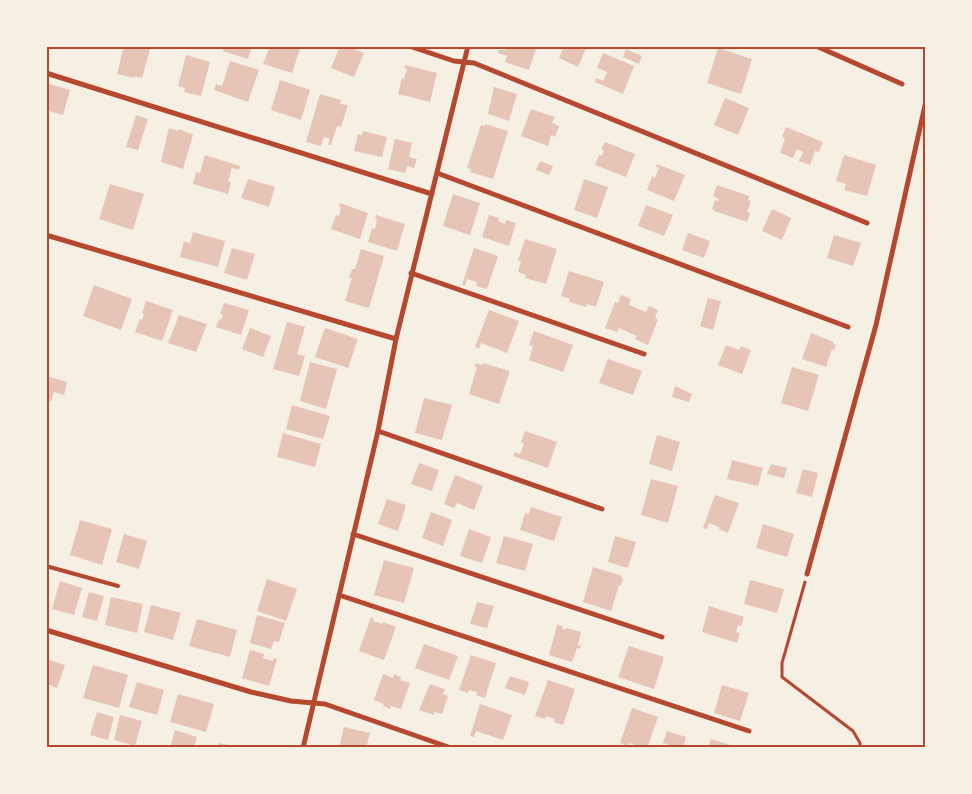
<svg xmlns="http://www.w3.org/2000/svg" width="972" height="794" font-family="Figtree,sans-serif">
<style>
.building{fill:#e6c5b7}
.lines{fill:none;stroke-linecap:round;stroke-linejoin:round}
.path{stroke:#b5482f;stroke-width:3}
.service{stroke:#b5482f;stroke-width:4}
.minor{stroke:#b5482f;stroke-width:5}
.neatline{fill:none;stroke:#b5482f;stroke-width:2}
</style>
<rect width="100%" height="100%" fill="#f6efe4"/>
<path class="building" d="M124 46H151L142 78 135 76V78L117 74Z
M224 46H252L248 59 223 51Z
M270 46H301L292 73 263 64Z
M340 46H347L364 53 354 77 331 68Z
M506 46H537L529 70 505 62 507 56 498 53 499 50H505Z
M564 46H587L578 67 559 58Z
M718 48 752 59 741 94 707 83Z
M626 49 642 56 639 64 623 57Z
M603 53 634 66 623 94 595 82 596 78 603 81 607 72 597 68Z
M186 55 210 62 201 96 184 92 185 88 178 86Z
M230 61 259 70 248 102 214 90 216 84 222 86Z
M405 65 437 73 430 102 398 94 402 78 404 79 407 69 404 68Z
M280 80 310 90 301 120 271 110Z
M46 83 70 90 63 115 49 111 47 120Z
M494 87 517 94 509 121 488 114Z
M320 94 341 100 340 104 348 105 341 127 337 126 331 145H328L330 139 324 137 321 146 306 142Z
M725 98 749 108 738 135 714 125Z
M531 109 555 117 552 123 559 126 555 137 551 135 548 146 521 136Z
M136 115 148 119 138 150 126 147Z
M485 124 508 131 493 179 470 172 471 169 467 168 481 125 485 126Z
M786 127 823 142 819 152 815 151 810 165 799 161 803 152 797 149 793 158 780 153 785 138 782 137Z
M169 128 178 131 179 129 193 135 183 169 161 162Z
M363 131 387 137 382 157 354 151 358 134 362 135Z
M395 139 412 143 409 157 417 159 414 168 407 166 405 173 388 169Z
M605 142 635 154 626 177 595 165 599 155 602 156 604 150 601 149Z
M205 155 240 166 239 170 232 168 228 181 231 182 228 194 193 184 196 172 200 173Z
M844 155 876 165 867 196 844 190 846 184 836 181Z
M540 161 553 166 549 175 536 170Z
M657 164 685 175 674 201 647 190 652 176 655 178 659 168 656 167Z
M248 179 275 187 269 207 241 198Z
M584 179 608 187 597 218 574 210Z
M110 184 144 194 133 230 99 219Z
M717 185 749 196 748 200 751 201 747 212 750 213 747 222 714 211 715 210 712 209 715 200 718 201 719 199 713 196Z
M453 194 480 203 470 235 443 226Z
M340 203 368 213 360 239 331 229 336 215 339 216 341 207H339Z
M646 205 673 215 664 236 638 226Z
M772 209 791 218 782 240 762 231Z
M376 215 405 224 397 251 368 242 372 228 375 229 377 219 375 218Z
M489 215 499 218 498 221 505 224 506 220 516 223 509 246 482 237Z
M193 232 225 241 218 267 180 257 184 241 190 243Z
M688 233 710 241 704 258 682 250Z
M834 235 861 243 853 266 827 258Z
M525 239 557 249 546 284 525 278 526 275 518 272 521 261 518 260Z
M232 248 255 254 247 280 224 273Z
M474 248 498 256 487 289 476 286 477 282 467 279 465 286 462 285Z
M361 249 384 256 369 308 345 301 352 278H349L352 269H355Z
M569 271 604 282 596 307 587 304 586 307 569 302 570 299 561 296Z
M94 285 132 299 121 330 83 316Z
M621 295 631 299 629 305 646 312 649 306 658 310 655 318 658 319 648 345 635 339 637 336 619 328 617 332 605 328 615 302 618 303Z
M708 298 721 301 713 330 700 326Z
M146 301 173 310 162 341 135 332 140 319 142 320 144 314 142 313Z
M224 303 249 310 241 335 216 327 219 319 221 320 223 315 220 314Z
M489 310 519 321 507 353 481 343 479 349 475 347Z
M179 315 207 324 196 352 168 343Z
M287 322 305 327 297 354 305 356 299 376 273 369Z
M250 328 271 336 263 357 242 349Z
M325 328 358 339 348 368 315 357Z
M534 331 573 345 563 372 529 360 533 346 529 345Z
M811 333 834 342 833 344 836 345 834 350 832 349 826 367 802 359Z
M726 345 739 350 741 346 751 350 742 374 718 365Z
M608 359 642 371 633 395 599 383Z
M310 362 337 369 326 409 300 401Z
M476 363 482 365 483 363 510 371 499 404 469 394 477 367H474Z
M792 367 819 375 808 411 781 403Z
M46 376 67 382 64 395 54 392 51 402 46 401Z
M675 386 692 394 689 402 672 397Z
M424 398 452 405 442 440 415 433Z
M292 405 330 416 323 439 286 429Z
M525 431 557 442 548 468 513 456 515 452 520 454 524 444 521 442Z
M283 433 321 444 315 467 277 457Z
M657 435 680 442 672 471 649 464Z
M732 460 763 468 758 486 727 479Z
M419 463 439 470 432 491 411 484Z
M771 464 787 468 784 478 767 474Z
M803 469 818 473 812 497 796 493Z
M455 475 483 486 474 510 457 503 454 508 444 504Z
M651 479 678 486 668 523 641 515Z
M715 495 739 503 728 533 719 529V527L709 523 707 529 703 528Z
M387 499 406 505 398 531 378 524Z
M531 507 562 517 554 541 520 530 525 513 529 514Z
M431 512 452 520 443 546 422 538Z
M80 520 112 529 102 565 70 555Z
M763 524 794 534 787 557 756 548Z
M469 529 491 537 482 563 460 556Z
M124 534 147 541 139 569 116 562Z
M504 536 533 544 525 571 496 563Z
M615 536 636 542 628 568 608 562Z
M384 560 414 568 404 603 374 595Z
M593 567 622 576 621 578 623 579 621 586 619 585 611 611 583 602Z
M267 579 297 589 286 621 257 611Z
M750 580 784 589 777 613 744 604Z
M60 581 82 588 74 615 52 609Z
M89 592 104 596 97 621 82 617Z
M111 597 143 604 137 633 105 625Z
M477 602 494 606 487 628 470 624Z
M151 605 181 613 173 640 144 632Z
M709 606 744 617 741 626 738 625 736 632 740 633 737 643 702 632Z
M257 615 285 623 279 642 274 641 271 649 250 643Z
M371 617 374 619 373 621 382 624 383 622 396 627 384 660 359 651Z
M197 619 237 630 230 657 189 646Z
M557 625 563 626 562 629 565 630 566 628 581 632 578 645 581 646 580 649 577 648 572 662 549 655Z
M424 644 458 656 449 680 415 668Z
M629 646 664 657 654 689 618 677Z
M250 650 264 654 263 658 273 661 274 658 277 659 269 686 242 678Z
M471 655 496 663 485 698 476 695 477 692 469 690 468 693 459 690Z
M46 659 65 665 57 688 46 684Z
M93 665 128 675 119 708 83 698Z
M383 674 393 678 394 674 401 677 400 680 410 683 401 709 391 706 390 709 383 706 384 704 374 700Z
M510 676 529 682 525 695 505 688Z
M548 680 575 689 563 725 554 722 555 719 546 716 545 719 535 716Z
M137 682 164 690 157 715 129 707Z
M430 684 445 689 443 694 448 696 442 714 434 712V715L419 710Z
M722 685 749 693 740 721 714 713Z
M178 694 214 704 206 732 170 722Z
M480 704 512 715 503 740 476 731 474 737 470 736Z
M632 708 658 717 647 748H637L638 746 629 743 628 746 620 743Z
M97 712 114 717 108 740 90 735Z
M120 715 142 721 135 746 114 740Z
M344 727 370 733 366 748H339Z
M175 730 197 737 194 748H170Z
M667 731 686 737 683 748H677L663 743Z
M711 739 737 747 736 748H708Z
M219 743 238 747 237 748H218Z"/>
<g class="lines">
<path class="path" d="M805 582 782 663V677L853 731 860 743V748"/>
<path class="service" d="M46 566 118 586"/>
<path class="minor" d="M409 46 454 61 474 63 867 223
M816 46 902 84
M46 73 432 194
M437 173 848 327
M46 235 396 339
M411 273 644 354
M378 431 602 509
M353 534 662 637
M807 574 876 325 926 101
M339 595 749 731
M46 630 251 692 291 701 325 704 451 748
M303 748 378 431 396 339 468 46"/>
</g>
<rect width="972" height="794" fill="none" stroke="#f6efe4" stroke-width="95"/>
<rect x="48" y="48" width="876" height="698" class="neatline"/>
</svg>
